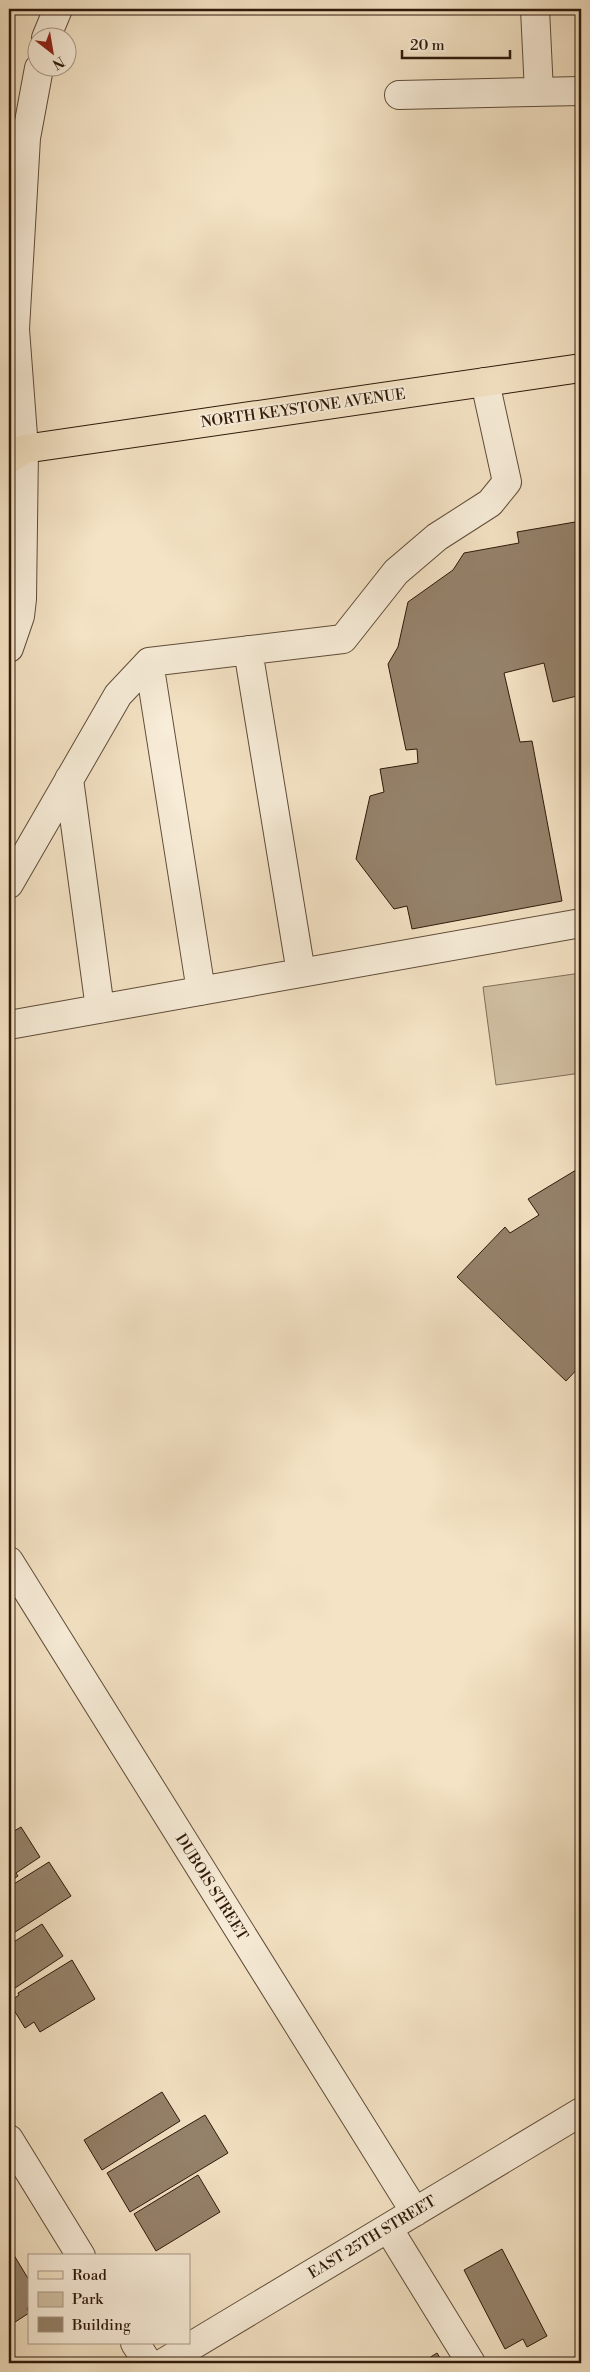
<svg xmlns="http://www.w3.org/2000/svg" width="590" height="2372" font-family="'Libre Bodoni',serif">
<style>
.green{fill:#d2c1a5;stroke:#806d58}
.building{fill:#95826b;stroke:#2e190a}
.lines{fill:none;stroke-linecap:round;stroke-linejoin:round}
.minor-casing{stroke:#604c39;stroke-width:30}
.major-casing{stroke:#2e190a;stroke-width:30}
.minor{stroke:#f8edd9;stroke-width:28}
.major{stroke:#f4e3c5;stroke-width:28}
.labels{text-anchor:middle;stroke-width:4;stroke-linejoin:round;paint-order:stroke}
.street-label{font-size:15px;fill:#2e190a;stroke:#f8edd9}
</style>
<rect width="100%" height="100%" fill="#f4e3c5"/>
<filter id="stains"><feTurbulence type="fractalNoise" baseFrequency=".004" numOctaves="4"/><feColorMatrix values="0 0 0 0 .2 0 0 0 0 .09 0 0 0 0 .02 0 0 0 .5 -.17"/></filter>
<radialGradient id="worn" r=".72"><stop offset=".6" stop-color="#630" stop-opacity="0"/><stop offset="1" stop-color="#630" stop-opacity=".3"/></radialGradient>
<path class="green" d="M581 973V1073L496 1085 483 987Z"/>
<path class="building" d="M581 521V695L553 702 544 663 504 673 520 742 532 741 562 901 412 929 407 906 394 909 356 859 370 796 384 792 380 769 418 763 417 749 406 750 388 664 398 647 408 602 453 570 464 553 519 543 517 532Z
M581 1167V1365L566 1381 457 1277 505 1227 510 1233 539 1215 528 1199Z
M21 1827 40 1857 16 1873 18 1876 9 1882V1834Z
M49 1862 71 1896 9 1936V1887Z
M42 1924 63 1956 9 1992V1945Z
M72 1960 95 1999 40 2032 34 2022 25 2028 9 2002 19 1995 18 1993Z
M162 2092 180 2121 102 2170 84 2140Z
M205 2115 228 2153 130 2212 107 2173Z
M198 2175 220 2212 156 2251 134 2214Z
M9 2247 29 2280V2307L27 2308 29 2313 9 2326Z
M502 2249 547 2336 527 2347 523 2339 505 2349 464 2270Z
M437 2353 443 2363H421Z"/>
<g class="lines">
<g class="minor-casing">
<path id="minor" d="M535 9 539 92
M46 38 58 9
M399 95 581 91
M9 648 20 616 22 599 24 449 15 329 26 138 39 68
M248 650 301 973
M149 662 201 991
M69 779 100 1009
M9 884 118 695 149 662 343 639 396 572 437 537 490 503 507 482 485 382
M9 1025 581 923
M9 1561 415 2212
M9 2139 81 2256
M388 2228 471 2363
M135 2343 148 2363
M163 2363 581 2112"/>
</g>
<g class="major-casing">
<path id="major" d="M9 459 24 449 581 368"/>
</g>
<use href="#minor" class="minor"/>
<use href="#major" class="major"/>
</g>
<g class="labels">
<g class="street-label">
<text transform="translate(303 408) rotate(-8)" y="5">NORTH KEYSTONE AVENUE</text>
<text transform="translate(212 1887) rotate(58)" y="5">DUBOIS STREET</text>
<text transform="translate(372 2237) rotate(-31)" y="5">EAST 25TH STREET</text>
</g>
</g>
<rect width="590" height="2372" fill="none" stroke="#f4e3c5" stroke-width="30"/>
<rect x="10" y="10" width="570" height="2352" fill="none" stroke="#2e190a" stroke-width="2.5"/>
<rect x="15" y="15" width="560" height="2342" fill="none" stroke="#2e190a"/>
<rect x="28" y="2254" width="162" height="90" fill="#f8edd9" stroke="#a79886"/>
<rect x="38" y="2271" width="25" height="8" fill="#f4e3c5" stroke="#a79886"/>
<text x="72" y="2280" font-size="15" fill="#2e190a">Road</text>
<rect x="38" y="2292" width="25" height="15" fill="#d2c1a5" stroke="#a79886"/>
<text x="72" y="2304" font-size="15" fill="#2e190a">Park</text>
<rect x="38" y="2317" width="25" height="15" fill="#95826b" stroke="#a79886"/>
<text x="72" y="2330" font-size="15" fill="#2e190a">Building</text>
<g transform="translate(52 52) rotate(149)"><circle r="24" fill="#f8edd9" stroke="#a79886"/>
<path d="M0-4L9 19L0 12L-9 19Z" fill="#8f2418"/>
<text y="-8" font-size="14" font-weight="bold" text-anchor="middle" fill="#2e190a">N</text>
</g>
<path d="M402 50v8h108v-8" fill="none" stroke="#2e190a" stroke-width="2.5"/>
<text x="410" y="50" font-size="15" fill="#2e190a" stroke="#f8edd9" stroke-width="4" paint-order="stroke">20 m</text>
<rect width="100%" height="100%" filter="url(#stains)"/>
<rect width="100%" height="100%" fill="url(#worn)"/>
</svg>
